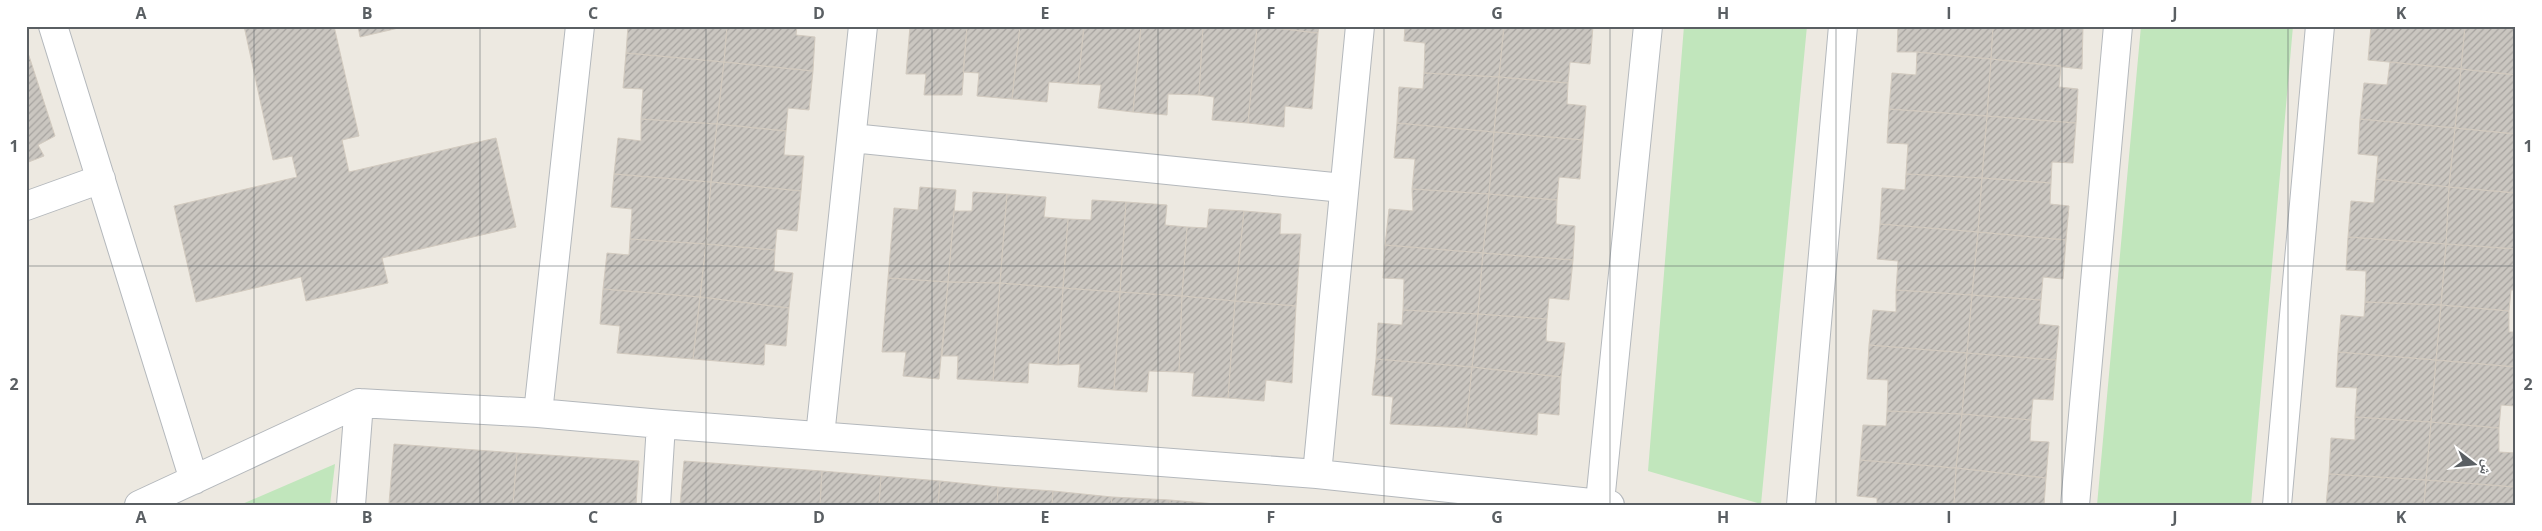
<svg xmlns="http://www.w3.org/2000/svg" width="2542" height="531" font-family="'Open Sans','Noto Naskh Arabic',sans-serif">
<style>
.garden{fill:#c1e6bc}
.building{fill:url(#building-hatch);stroke:#d2cabf}
.lines{fill:none;stroke-linecap:round;stroke-linejoin:round}
.minor-casing{stroke:#b4b8bc;stroke-width:30}
.minor{stroke:#fff;stroke-width:28}
.grid{fill:none;stroke:#5a5f63;stroke-width:1;stroke-opacity:0.55}
.neatline{fill:none;stroke:#5a5f63;stroke-width:2}
.grid-label{font-size:16px;text-anchor:middle;font-weight:bold;fill:#5a5f63}
</style>
<defs>
<pattern id="building-hatch" width="6" height="6" patternUnits="userSpaceOnUse" patternTransform="scale(1.25)"><rect width="6" height="6" fill="#cac6c0"/><path d="M-1 1l2-2M0 6l6-6M5 7l2-2" fill="none" stroke="#a7a4a0"/></pattern>
</defs>
<rect width="100%" height="100%" fill="#ede9e1"/>
<path class="garden" d="M1684 26H1807L1761 504 1648 471Z
M2141 26H2293L2251 505H2097Z
M335 464 330 505H240Z"/>
<path class="building" d="M244 26H334L359 136 342 140 349 172 496 138 516 227 382 258 388 283 306 301 301 277 196 302 174 206 297 177 292 156 273 160Z
M358 26H407L360 37Z
M628 26H727L724 62 626 53Z
M727 26H797L796 35 815 37 813 71 724 62Z
M910 26H967L962 95H924L926 74H906Z
M967 26H1020L1012 99 977 96 979 73 963 72Z
M1020 26H1084L1078 84 1049 82 1047 102 1012 99Z
M1084 26H1141L1133 112 1098 108 1101 85 1078 84Z
M1141 26H1203L1199 95 1168 94 1167 115 1133 112Z
M1203 26H1257L1248 123 1212 120 1214 97 1199 95Z
M1257 26 1318 33 1312 109 1285 106 1284 127 1248 123Z
M1257 26H1319L1318 33Z
M1405 26H1504L1499 77 1424 73 1425 43 1404 41Z
M1504 26H1593L1590 64 1570 62 1568 83 1499 77Z
M1898 26H1993L1991 59 1917 52H1897Z
M1993 26H2083L2082 69 1991 59Z
M2371 26H2465L2461 69 2368 60Z
M2465 26H2516V75L2461 69Z
M26 47 31 62 26 63Z
M1917 52 1991 59 1987 116 1889 109 1892 73 1916 75Z
M626 53 724 62 717 124 641 119 643 89 623 88Z
M1991 59 2061 66 2059 87 2078 89 2076 123 1987 116Z
M31 62 55 136 38 145 44 156 26 163V63Z
M724 62 813 71 809 110 788 108 786 131 717 124Z
M2390 62 2461 69 2455 128 2360 119 2364 83 2387 85Z
M2461 69 2516 75V134L2455 128Z
M1424 73 1499 77 1494 132 1397 123 1399 87 1423 89Z
M1499 77 1568 83 1567 104 1586 106 1583 140 1494 132Z
M1889 109 1987 116 1982 178 1906 174 1908 144 1887 143Z
M1987 116 2076 123 2073 163 2052 162 2051 183 1982 178Z
M641 119 717 124 711 182 614 174 618 138 641 141Z
M2360 119 2455 128 2449 187 2376 179 2378 156 2358 154Z
M1397 123 1494 132 1489 194 1412 189 1415 159 1394 158Z
M717 124 786 131 784 155 804 156 801 191 711 182Z
M2455 128 2516 134V193L2449 187Z
M1494 132 1583 140 1580 179 1559 177 1557 200 1489 194Z
M614 174 711 182 706 244 630 239 632 209 611 207Z
M1906 174 1982 178 1978 232 1880 224 1882 188 1905 190Z
M1982 178 2051 183 2050 204 2069 206 2066 240 1978 232Z
M2376 179 2449 187 2446 244 2348 237 2351 201 2374 203Z
M711 182 801 191 797 231 777 229 775 250 706 244Z
M920 187 956 190 948 282 888 278 894 208 918 210Z
M2449 187 2516 193V249L2446 244Z
M1412 189 1489 194 1483 253 1385 245 1389 209 1413 211Z
M973 192 1007 194 1000 283 948 282 954 211H972Z
M1007 194 1046 197 1044 217 1068 219 1063 288 1000 283Z
M1489 194 1557 200 1556 224 1575 226 1573 260 1483 253Z
M1092 200 1126 202 1120 292 1063 288 1068 219 1091 220Z
M1126 202 1167 205 1165 225 1187 227 1182 296 1120 292Z
M1209 209 1244 211 1235 301 1182 296 1187 227 1207 228Z
M1244 211 1281 214 1280 234H1301L1296 306 1235 301Z
M1880 224 1978 232 1972 295 1896 290 1898 261 1877 259Z
M1978 232 2066 240 2063 279 2043 277 2041 300 1972 295Z
M2348 237 2446 244 2441 305 2365 302 2366 271 2346 270Z
M630 239 706 244 700 297 603 289 607 253 629 255Z
M706 244 775 250 774 271 793 273 789 308 700 297Z
M2446 244 2516 249V290H2511L2509 311 2441 305Z
M1385 245 1483 253 1478 314 1403 310 1404 279 1383 278Z
M1483 253 1573 260 1569 300 1549 298 1547 319 1478 314Z
M888 278 948 282 939 379 903 376 906 352H882Z
M948 282 1000 283 993 381 957 379 958 356H942Z
M1000 283 1063 288 1058 365 1029 363 1028 383 993 381Z
M1063 288 1120 292 1114 390 1078 387 1080 364 1058 365Z
M603 289 700 297 693 359 617 353 620 326 600 324Z
M1896 290 1972 295 1967 353 1869 345 1873 310 1896 312Z
M1120 292 1182 296 1179 372 1149 371 1147 392 1114 390Z
M1972 295 2041 300 2039 324 2059 326 2056 360 1967 353Z
M1182 296 1235 301 1228 398 1192 396 1194 373 1179 372Z
M700 297 789 308 786 346 765 344 764 365 693 359Z
M1235 301 1296 306 1292 383 1266 380 1264 401 1228 398Z
M2365 302 2441 305 2436 360 2338 352 2341 315 2364 317Z
M2441 305 2509 311V332H2516V367L2436 360Z
M1403 310 1478 314 1472 367 1376 359 1378 323 1402 325Z
M1478 314 1547 319 1546 341 1565 343 1561 377 1472 367Z
M1869 345 1967 353 1962 414 1887 411 1888 380 1867 379Z
M2338 352 2436 360 2431 422 2355 417 2357 388 2336 387Z
M1967 353 2056 360 2053 400 2033 399 2031 420 1962 414Z
M1376 359 1472 367 1466 428 1390 424 1393 397 1372 395Z
M2436 360 2516 367V406L2501 405 2499 428 2431 422Z
M1472 367 1561 377 1559 415 1538 413 1537 435 1466 428Z
M1887 411 1962 414 1956 468 1860 460 1863 425 1886 426Z
M1962 414 2031 420 2030 441 2049 442 2046 478 1956 468Z
M2355 417 2431 422 2426 480 2329 474 2331 438 2355 440Z
M2431 422 2499 428V452L2516 453 2515 487 2426 480Z
M394 444 517 453 513 505 389 503Z
M517 453 639 461 636 505H513Z
M1860 460 1956 468 1954 505H1877V498L1857 496Z
M684 461 822 471 820 505H680Z
M1956 468 2046 478 2044 505H1954Z
M822 471 881 476 879 505H820Z
M2329 474 2426 480 2424 505H2326Z
M881 476 940 481 938 505H879Z
M2426 480 2515 487 2514 505H2424Z
M940 481 998 487 997 505H938Z
M998 487 1053 491 1052 505H997Z
M1053 491 1112 497 1111 505H1052Z
M1112 497 1170 500V505H1111Z
M1170 500 1227 505H1170Z"/>
<g class="lines">
<g class="minor-casing">
<path id="minor" d="M53 26 194 480
M852 138 1343 188
M26 206 101 179
M538 413 580 26
M820 436 863 26
M1317 474 1360 26
M1600 502 1648 26
M139 505 359 403 538 413 661 424 1317 474 1610 505
M351 505 359 403
M656 505 661 424
M1801 505 1843 26
M2075 505 2118 26
M2277 505 2320 26"/>
</g>
<use href="#minor" class="minor"/>
</g>
<path class="grid" d="M254 26V505M480 26V505M706 26V505M932 26V505M1158 26V505M1384 26V505M1610 26V505M1836 26V505M2062 26V505M2288 26V505M26 266H2516"/>
<rect width="2542" height="531" fill="none" stroke="#ffffff" stroke-width="55"/>
<g transform="translate(2474 464) rotate(106)" stroke="#ffffff" stroke-width="4" paint-order="stroke">
<path d="M0-4L9 19L0 12L-9 19Z" fill="#5a5f63"/>
<text y="-8" font-size="14" font-weight="bold" text-anchor="middle" fill="#5a5f63">ش</text>
</g>
<rect x="28" y="28" width="2486" height="476" class="neatline"/>
<g class="grid-label">
<text x="141" y="19">A</text>
<text x="367" y="19">B</text>
<text x="593" y="19">C</text>
<text x="819" y="19">D</text>
<text x="1045" y="19">E</text>
<text x="1271" y="19">F</text>
<text x="1497" y="19">G</text>
<text x="1723" y="19">H</text>
<text x="1949" y="19">I</text>
<text x="2175" y="19">J</text>
<text x="2401" y="19">K</text>
<text x="14" y="152">1</text>
<text x="2528" y="152">1</text>
<text x="14" y="390">2</text>
<text x="2528" y="390">2</text>
<text x="141" y="523">A</text>
<text x="367" y="523">B</text>
<text x="593" y="523">C</text>
<text x="819" y="523">D</text>
<text x="1045" y="523">E</text>
<text x="1271" y="523">F</text>
<text x="1497" y="523">G</text>
<text x="1723" y="523">H</text>
<text x="1949" y="523">I</text>
<text x="2175" y="523">J</text>
<text x="2401" y="523">K</text>
</g>
</svg>
